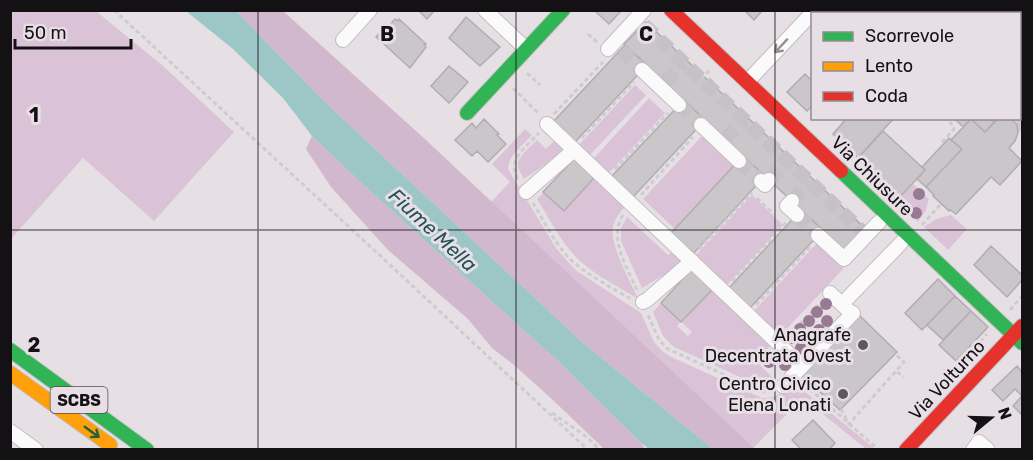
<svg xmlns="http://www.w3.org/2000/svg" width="1033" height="460" font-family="Rubik,sans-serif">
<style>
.green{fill:#dbc3d7}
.forest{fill:#d1b8cc}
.water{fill:#9dc6c6}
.building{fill:#cbc6ca;stroke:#b1acb0;stroke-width:1.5}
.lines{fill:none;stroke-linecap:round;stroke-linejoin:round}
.street-tunnel{stroke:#c6c1c6;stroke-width:14;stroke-dasharray:14 7;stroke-linecap:butt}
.street-casing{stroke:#c2bdc1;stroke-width:16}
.fast-casing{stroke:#c2bdc1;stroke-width:16}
.slow-casing{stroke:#c2bdc1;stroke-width:16}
.jam-casing{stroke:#c2bdc1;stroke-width:16}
.path{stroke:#ceccce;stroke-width:3;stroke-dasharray:4.5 3;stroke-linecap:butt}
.street{stroke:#fbfafb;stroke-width:14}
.fast{stroke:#30b455;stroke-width:14}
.slow{stroke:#ff9f0a;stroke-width:14}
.jam{stroke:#e5322d;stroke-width:14}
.tree{fill:#987a94}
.oneway{stroke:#939193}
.oneway2{stroke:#226234}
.grid{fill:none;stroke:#141114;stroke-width:1.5;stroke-opacity:0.55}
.poi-dot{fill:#5e595d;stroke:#e8dee6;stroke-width:2}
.labels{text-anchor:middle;stroke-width:6;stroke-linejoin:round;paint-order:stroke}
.shield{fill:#e8dee6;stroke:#544e53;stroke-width:1.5}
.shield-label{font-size:16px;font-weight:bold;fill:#141114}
.street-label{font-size:18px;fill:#141114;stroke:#e8dee6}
.poi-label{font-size:18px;fill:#141114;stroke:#e8dee6;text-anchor:end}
.water-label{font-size:20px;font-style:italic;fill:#205554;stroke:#e8dee6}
.grid-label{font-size:20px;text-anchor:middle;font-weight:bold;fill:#141114;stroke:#e8dee6;stroke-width:6;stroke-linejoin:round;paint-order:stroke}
</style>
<rect width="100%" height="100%" fill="#e6e0e5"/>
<path class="green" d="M11 10 96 11 163 66 234 132 154 221 83 158 11 239Z
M952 10 1022 11V129L1018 133 1017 125 1010 119 1020 118V14H949Z
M635 85 646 95 590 155 579 145Z
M649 98 665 113 609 173 594 158Z
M525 129 532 135C523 145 508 156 508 169L556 248 568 262 577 271 641 313 654 342 661 350 669 356 762 398C776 399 784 392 793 382L874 448 873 449H866L803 398 753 448 491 202 510 182 492 164Z
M703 135 735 165 675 229 643 199Z
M537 140 546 149 554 141 564 152 524 179C522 175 518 170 518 165 518 156 531 146 537 140Z
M594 179 625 207C620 212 616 217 614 223 607 242 630 280 638 299 619 287 596 276 579 260 562 244 550 220 537 199L544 192 564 211Z
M913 184 929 199 926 210 918 222 896 201Z
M752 195 783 225 727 285 696 255Z
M951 215 967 229 948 250 924 227 936 219Z
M627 217 668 255 672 252 684 263 642 288 621 241V228Z
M817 243 844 268 780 336 754 311Z
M712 290 771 345 756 361 778 383C773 387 769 388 762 387L674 347 663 336 653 312 661 303 680 322 677 326 688 336 692 332 682 322Z"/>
<path class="forest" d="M236 11H283L426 140 755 449H713L583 343 375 149 321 98Z
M312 136 356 178 560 363 641 443 645 449H604L554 401 514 365 492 348 468 319 388 250 331 187 306 149Z"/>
<path class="water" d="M186 11H236L321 98 375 149 583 343 713 449H649L641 443 560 363 356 178 312 136 283 98 233 49Z"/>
<path class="building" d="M418 10H435L427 19Z
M594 10H622L609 24Z
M744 10H763L754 20Z
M876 10H899L896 14H879Z
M466 17 500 47 480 66 449 38Z
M395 19 398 21 399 19 426 44 424 45 426 47 410 68 376 37 387 25 388 27Z
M646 22 867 230 846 252 624 44Z
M625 45 647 65 574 143 553 122Z
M449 66 468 82 449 103 431 86Z
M805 74 812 81V106L807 111 787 92Z
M684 100 705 120 633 197 611 177Z
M847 118H894L858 158 833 134Z
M954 118H991L994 122 985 132 971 119 963 127Z
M1010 118 1017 125 1018 133 1015 141 1009 148 1022 161 1000 185 991 177 956 214 950 210 949 211 933 196 934 195 926 187 962 149 951 140 971 119 985 132 998 119Z
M484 119 499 134 497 135 506 144 488 162 477 151 472 156 455 140 472 123 476 128Z
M883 131 925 170 900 197 858 158Z
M949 138 962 149 926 187 917 179 925 170 922 167Z
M743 156 765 176 693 254 671 233Z
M574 159 594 178 564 211 543 192Z
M801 210 823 230 750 308 729 288Z
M991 246 1022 275V280L1007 297 974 265Z
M691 270 712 290 681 322 661 303Z
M938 279 955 296 922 330 905 313Z
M955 296 971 311 943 340 927 325Z
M971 311 988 327 956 361 939 345Z
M859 315 897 352 840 410 802 376Z
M1017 366 1022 372V415L1013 406 1022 396 1015 389 1003 401 992 390Z
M813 420 835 443 829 450H802L792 440Z"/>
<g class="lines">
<path class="street-tunnel" d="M644 25 864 233
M621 50 642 70
M665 82 684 63
M679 105 701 125
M725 139 744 119
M739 161 761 181
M769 180 788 161
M792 201 810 182
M797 215 818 235"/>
<g class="street-casing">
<path id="street" d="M485 10 526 49
M849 10 852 14
M343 40 370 10
M608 49 644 10
M642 70 679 105
M747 82 815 10
M547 124 802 366
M701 125 739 161
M761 181 765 185 769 180
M526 192 574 150
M792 201 787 206 797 215
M818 235 844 259 879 222
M830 293 849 311
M643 302 647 300 692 261
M842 304 901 243
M783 386 853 313
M10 431 36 450
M973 450 979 442 988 450"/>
</g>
<g class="fast-casing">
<path id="fast" d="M467 113 563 10
M841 171 1022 343
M10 350 147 450"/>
</g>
<g class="slow-casing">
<path id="slow" d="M10 373 110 445"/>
</g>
<g class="jam-casing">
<path id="jam" d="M671 10 841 171
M906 450 1022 326"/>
</g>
<path class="path" d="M114 10 387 262 588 450
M588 34 598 43
M527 73 540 85
M701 79 710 70
M513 88 538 113
M554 114 603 62
M582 138 634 82
M942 142 954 129V126L945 118
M615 169 668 113
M518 179C506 160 526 147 539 133
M641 195 693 137
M757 198 774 214
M533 203C544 221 554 242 569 258 584 273 612 288 631 299
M623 215C608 239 627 267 637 290
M922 225 941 204
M699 249 752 193
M732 281 785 224 783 223
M756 305 810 247
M1010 310 1022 296
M648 315 659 340 668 349 758 390 764 392H771
M789 335 820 303
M966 359 987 334
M897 372 904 377
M804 384 879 450
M841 409 849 424 904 362 895 354
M552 413 587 437 600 450"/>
<use href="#street" class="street"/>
<use href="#fast" class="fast"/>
<use href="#slow" class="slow"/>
<use href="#jam" class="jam"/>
</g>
<g class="tree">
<circle cx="919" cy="194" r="6"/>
<circle cx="916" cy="213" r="6"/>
<circle cx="826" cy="304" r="6"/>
<circle cx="817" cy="312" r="6"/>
<circle cx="809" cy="321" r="6"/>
<circle cx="827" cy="321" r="6"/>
<circle cx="800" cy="329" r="6"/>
<circle cx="819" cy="330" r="6"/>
<circle cx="792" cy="338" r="6"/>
<circle cx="810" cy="339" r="6"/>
<circle cx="801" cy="348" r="6"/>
<circle cx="769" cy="362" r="6"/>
<circle cx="785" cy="365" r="6"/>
</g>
<defs><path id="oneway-shaft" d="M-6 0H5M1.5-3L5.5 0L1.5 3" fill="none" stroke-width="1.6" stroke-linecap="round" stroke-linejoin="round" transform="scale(1.5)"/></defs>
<use class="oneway" href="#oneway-shaft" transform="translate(781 46) rotate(133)"/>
<use class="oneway2" href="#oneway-shaft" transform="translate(92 432) rotate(36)"/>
<path class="grid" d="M258 10V450M516 10V450M775 10V450M10 230H1022"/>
<g class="poi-dot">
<circle cx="863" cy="345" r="6"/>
<circle cx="843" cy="394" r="6"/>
</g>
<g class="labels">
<rect class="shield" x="50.5" y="387" width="57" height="26" rx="4.5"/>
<g class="shield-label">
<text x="79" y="406">SCBS</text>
</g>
<g class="street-label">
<text transform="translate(872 176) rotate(44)" y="6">Via Chiusure</text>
<text transform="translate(947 380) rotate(-47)" y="6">Via Volturno</text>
</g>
<g class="poi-label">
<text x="851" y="341">Anagrafe<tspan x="851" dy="21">Decentrata Ovest</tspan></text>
<text x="831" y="390">Centro Civico<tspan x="831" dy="21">Elena Lonati</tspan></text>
</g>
<g class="water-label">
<text transform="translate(433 230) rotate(43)" y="7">Fiume Mella</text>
</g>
</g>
<g class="grid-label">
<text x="387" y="41">B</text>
<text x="646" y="41">C</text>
<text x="34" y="122">1</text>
<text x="34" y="352">2</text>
</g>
<rect width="1033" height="460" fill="none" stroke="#141114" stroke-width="24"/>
<rect x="811" y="12" width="210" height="108" fill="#e8dee6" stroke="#938c92" stroke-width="1.5"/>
<rect x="823" y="32" width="30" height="9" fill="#30b455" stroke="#938c92" stroke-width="1.5"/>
<text x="865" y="42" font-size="18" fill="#141114">Scorrevole</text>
<rect x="823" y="62" width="30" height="9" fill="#ff9f0a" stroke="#938c92" stroke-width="1.5"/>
<text x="865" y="72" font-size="18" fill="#141114">Lento</text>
<rect x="823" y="92" width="30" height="9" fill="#e5322d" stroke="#938c92" stroke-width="1.5"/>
<text x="865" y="102" font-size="18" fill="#141114">Coda</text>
<g transform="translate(991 418) rotate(71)" stroke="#e8dee6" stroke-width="4.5" paint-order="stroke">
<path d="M0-4.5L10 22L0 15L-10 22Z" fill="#141114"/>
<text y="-9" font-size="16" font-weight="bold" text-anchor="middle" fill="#141114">N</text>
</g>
<path d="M15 39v9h116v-9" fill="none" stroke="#141114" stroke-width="3"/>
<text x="24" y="39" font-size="18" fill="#141114" stroke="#e8dee6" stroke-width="4.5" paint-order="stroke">50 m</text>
</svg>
